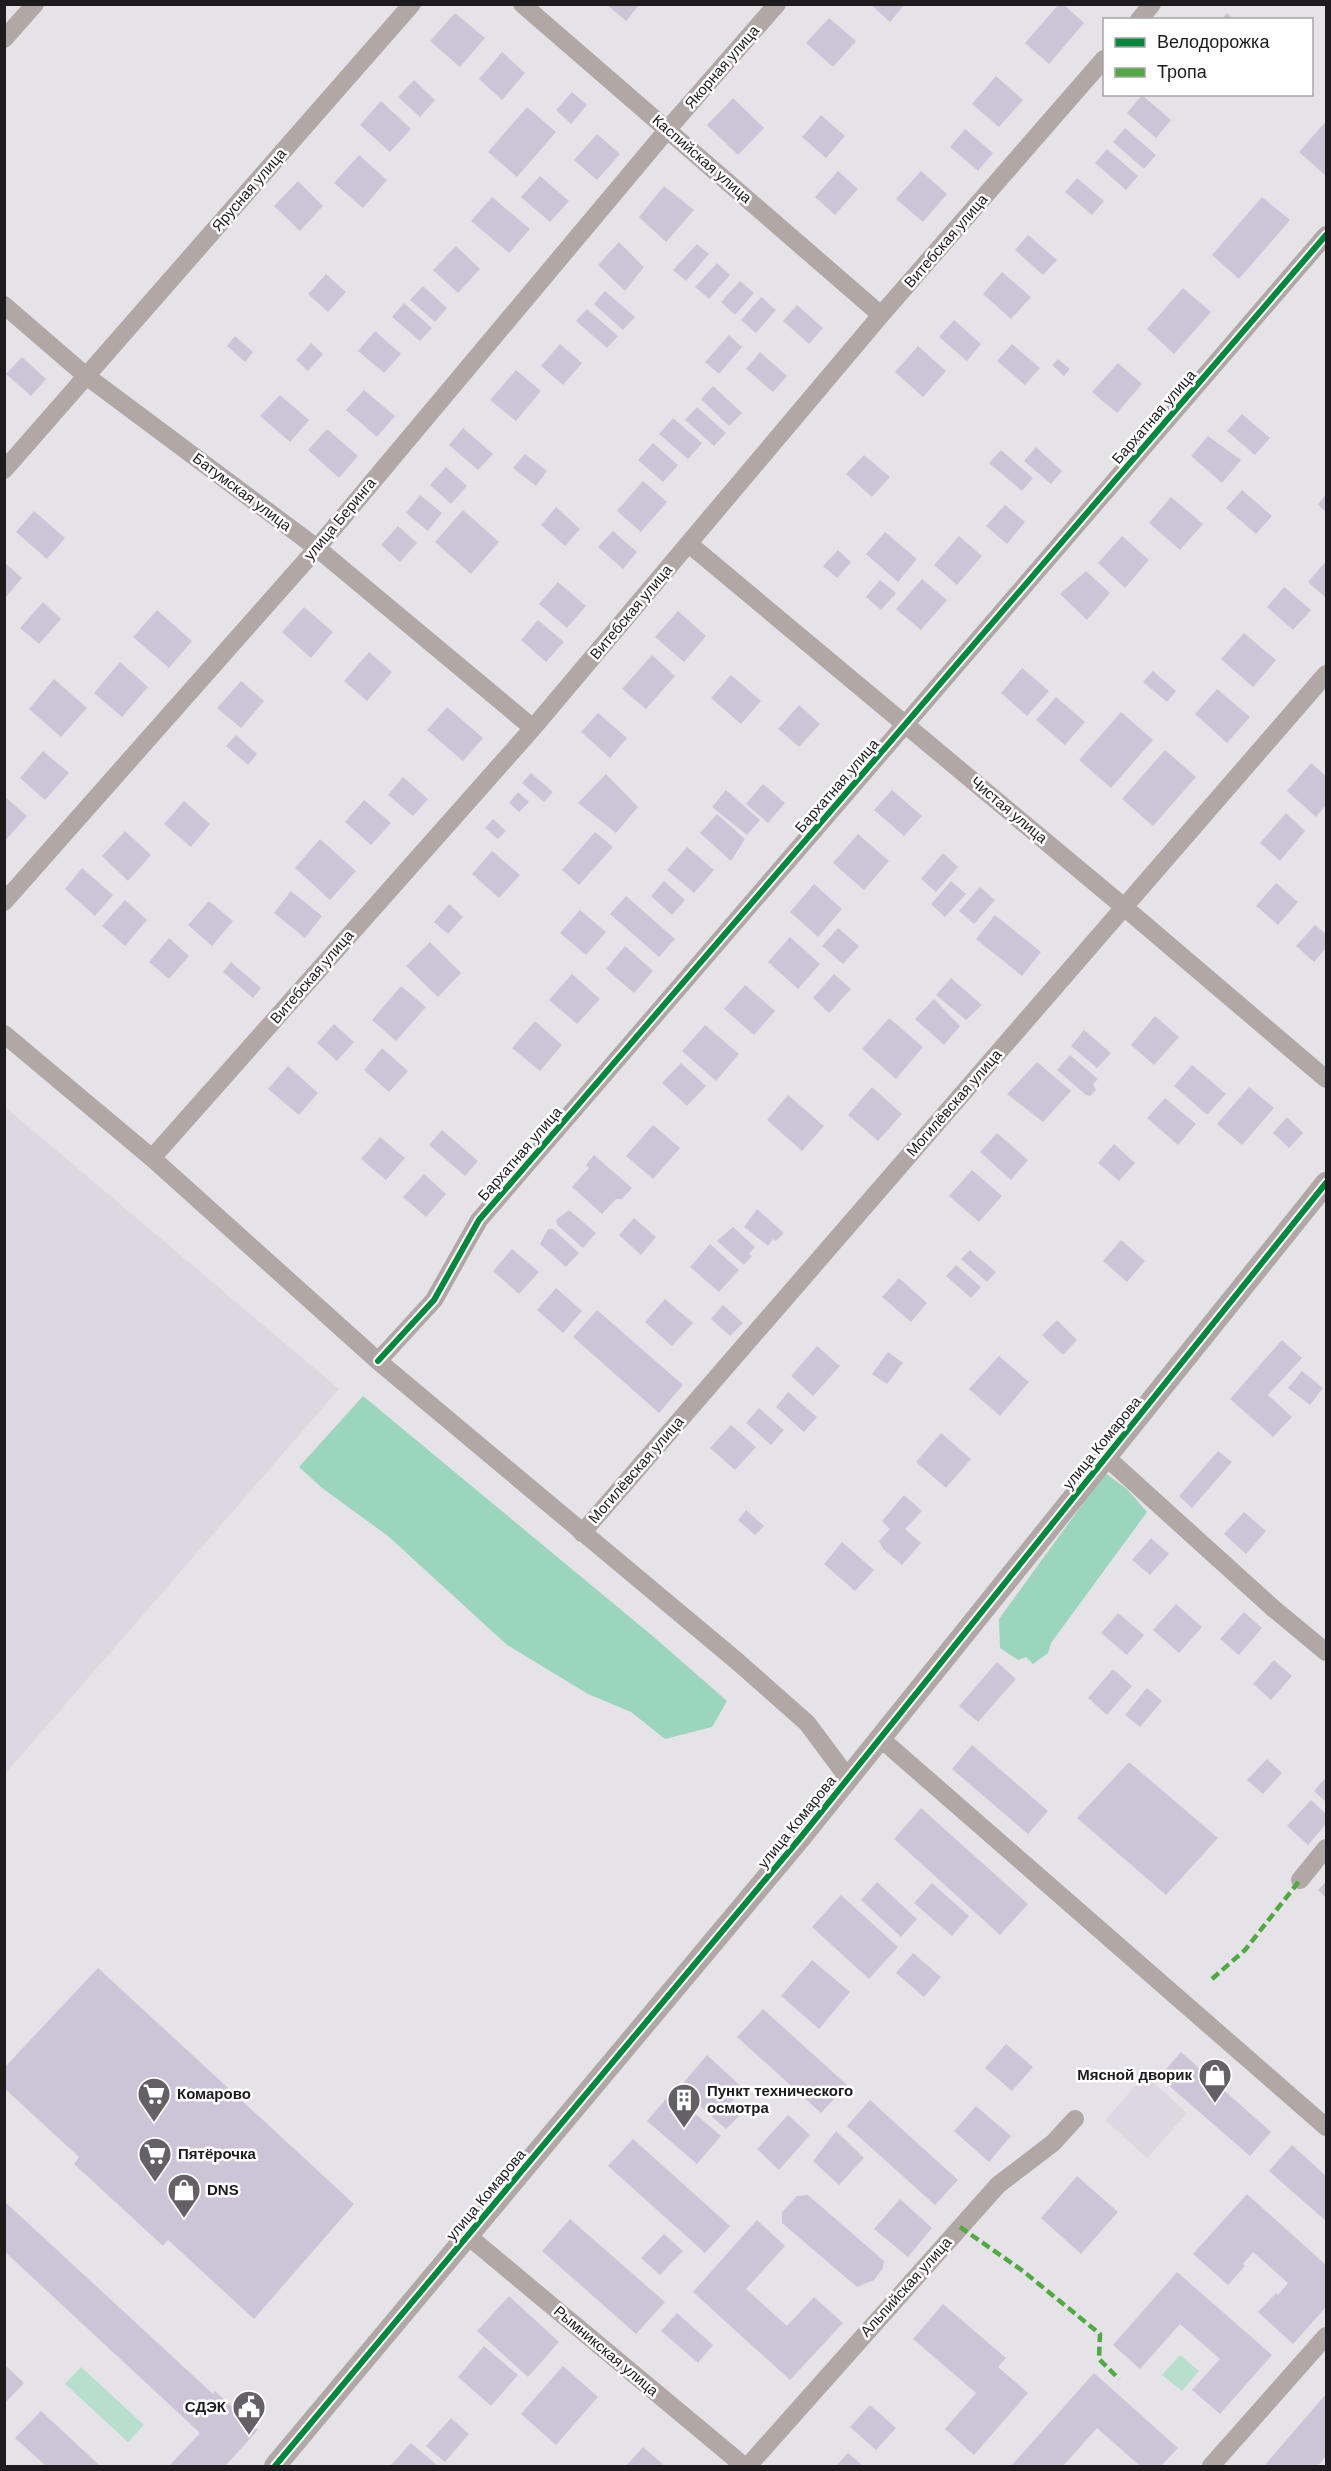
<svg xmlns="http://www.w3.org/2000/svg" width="1331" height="2471" font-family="Helvetica,sans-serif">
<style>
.built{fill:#ddd7e2}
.green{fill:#b8decd}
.forest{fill:#9cd5be}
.building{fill:#ccc5d8}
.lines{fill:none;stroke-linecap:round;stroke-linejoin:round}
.minor{stroke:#b1a7a5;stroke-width:18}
.tertiary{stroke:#b1a7a5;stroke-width:22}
.quiet{stroke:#52a943;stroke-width:4.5;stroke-dasharray:9 4.5;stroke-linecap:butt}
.cycleway-casing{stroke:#fff;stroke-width:10}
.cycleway{stroke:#00873e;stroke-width:6}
.labels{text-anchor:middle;stroke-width:5;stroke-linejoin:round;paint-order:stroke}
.street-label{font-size:15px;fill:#1d1b1e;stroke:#fff}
.poi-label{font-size:15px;font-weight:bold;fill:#1d1b1e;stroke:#fff;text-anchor:start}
</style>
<rect width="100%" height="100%" fill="#e6e3e8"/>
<path class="built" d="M5 1107 339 1389 5 1774Z
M1145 2075 1187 2113 1147 2158 1105 2120Z"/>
<path class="green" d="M1180 2355 1199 2371 1182 2391 1162 2375Z
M81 2367 144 2425 128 2442 65 2384Z"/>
<path class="forest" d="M363 1396 655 1638 727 1701 712 1727 665 1739 631 1712 588 1694 507 1645 388 1536 322 1488 299 1467Z
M1105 1473 1127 1489 1147 1512 1051 1643 1048 1653 1033 1664 1026 1657 1018 1660 1000 1648 999 1619Z"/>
<path class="building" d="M606 4H640L626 21Z
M870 4H905L890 22Z
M1059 4H1063L1084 23 1049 64 1025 43Z
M455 13 485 38 460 67 430 41Z
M1227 13 1235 20H1221Z
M829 18 856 41 833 67 806 43Z
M502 52 525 73 502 100 479 79Z
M996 76 1023 100 999 127 972 104Z
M414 80 435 100 420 117 398 97Z
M572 92 587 105 571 124 556 110Z
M1142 95 1171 120 1156 138 1127 113Z
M733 98 764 128 738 155 707 125Z
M381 101 411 129 390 152 360 125Z
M527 107 556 132 517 177 488 152Z
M821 115 845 136 826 158 802 137Z
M1326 121V176L1299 152Z
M1125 128 1156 155 1144 169 1113 142Z
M965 129 993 153 978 171 950 147Z
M597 134 620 154 597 180 574 160Z
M1107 149 1138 176 1126 190 1095 163Z
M359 155 387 180 363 208 334 183Z
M838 171 858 189 835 215 815 197Z
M921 171 947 194 923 222 896 199Z
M540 176 569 201 550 222 521 197Z
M1077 178 1104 201 1092 215 1065 192Z
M298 181 323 206 300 231 274 206Z
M664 186 694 210 666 242 639 217Z
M492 197 530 229 509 253 471 221Z
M1262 197 1290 220 1239 279 1212 255Z
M1028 235 1057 260 1043 275 1015 250Z
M619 242 644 267 625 291 598 265Z
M697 244 709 254 686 281 673 270Z
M456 246 480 269 458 293 433 270Z
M717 263 730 275 709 299 695 287Z
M1002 272 1031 297 1011 319 983 294Z
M326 274 346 292 328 312 308 294Z
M740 281 754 293 735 315 721 302Z
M423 286 447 308 435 322 410 300Z
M1183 288 1211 312 1174 354 1147 329Z
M605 291 635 317 623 330 594 304Z
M761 297 776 310 756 333 741 320Z
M404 303 432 328 420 341 392 317Z
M797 305 823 328 809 344 783 321Z
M587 309 618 336 607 348 576 321Z
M954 320 981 344 967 361 939 337Z
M375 331 401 354 384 373 358 351Z
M729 335 742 347 719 374 705 362Z
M235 336 253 352 245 362 227 346Z
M311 343 323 354 308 371 296 360Z
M560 344 582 363 563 385 541 366Z
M1012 344 1040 368 1025 385 997 361Z
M918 346 946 371 923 397 895 372Z
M760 352 787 376 773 392 746 369Z
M22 357 46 379 31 396 6 374Z
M1058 359 1070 369 1064 376 1052 365Z
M1118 363 1142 384 1117 413 1092 392Z
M516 370 541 391 516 421 490 400Z
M713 386 742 413 729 426 701 399Z
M364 390 395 416 377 437 346 410Z
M280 395 309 420 290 442 260 416Z
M697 407 726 433 714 446 685 420Z
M1242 414 1270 438 1255 455 1227 431Z
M673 418 702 443 688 459 659 434Z
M463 428 493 454 478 470 449 445Z
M327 429 358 456 339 478 308 450Z
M1208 436 1241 460 1222 483 1191 456Z
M653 443 678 465 663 482 638 460Z
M1036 447 1062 471 1051 484 1024 461Z
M1001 450 1033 478 1022 491 989 463Z
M525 454 547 471 536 486 513 468Z
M864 455 890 477 872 497 846 474Z
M446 467 467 486 451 504 430 485Z
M643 481 667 502 641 532 617 511Z
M1242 490 1272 516 1256 534 1226 508Z
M1326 494V512L1318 505Z
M420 495 442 513 428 531 406 513Z
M1171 497 1203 524 1180 550 1149 523Z
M1005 505 1025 522 1007 544 986 526Z
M556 507 580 529 565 546 541 525Z
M463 510 499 542 471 574 435 542Z
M34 511 65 538 47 559 16 532Z
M398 526 417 543 400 562 381 545Z
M613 531 637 552 623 569 598 547Z
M885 532 917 559 898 582 866 554Z
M959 536 982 556 957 585 934 565Z
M1122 536 1149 560 1125 588 1098 563Z
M838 550 851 562 837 578 823 566Z
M1326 561V598L1308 582Z
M4 562 22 578 6 597 4 595Z
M1086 571 1110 593 1087 620 1060 594Z
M922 579 947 600 921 630 896 609Z
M880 580 896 593 881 610 866 597Z
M558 582 586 606 567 628 539 604Z
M1284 587 1311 610 1293 630 1267 607Z
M43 602 61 619 39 644 20 628Z
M304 607 333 632 311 658 282 632Z
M157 610 192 641 169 668 133 637Z
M678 611 706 636 684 662 655 637Z
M538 620 564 642 546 662 521 640Z
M1244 633 1276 660 1253 687 1221 659Z
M369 652 392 672 367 701 344 681Z
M652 655 675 676 646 709 622 689Z
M120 662 148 687 122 717 94 693Z
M1022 668 1049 691 1027 716 1001 693Z
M1153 671 1176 691 1167 702 1143 682Z
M731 675 761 701 741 724 711 698Z
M54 679 87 708 61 737 29 709Z
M241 681 264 701 241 728 217 708Z
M1217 689 1250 717 1227 743 1195 714Z
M1056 697 1085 722 1065 745 1036 720Z
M799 705 820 724 799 747 778 729Z
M447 707 483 738 463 761 427 730Z
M1121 712 1153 740 1111 788 1079 760Z
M598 713 627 738 610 758 581 732Z
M236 735 257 754 248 765 226 746Z
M1165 750 1196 777 1153 826 1122 799Z
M43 751 69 773 45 800 20 778Z
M1311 763 1326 776V805L1316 817 1287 791Z
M531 773 553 792 544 802 522 783Z
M606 774 638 807 616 833 578 803Z
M403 777 428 799 413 816 388 795Z
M763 784 785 803 768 823 746 804Z
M726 790 760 820 747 835 712 807Z
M892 790 922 816 904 836 874 810Z
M518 792 529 802 519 812 509 803Z
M4 796 27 816 4 842Z
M364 800 391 823 371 845 345 822Z
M184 801 210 824 191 847 164 824Z
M1286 813 1305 831 1280 861 1260 843Z
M717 814 745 839 731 861 700 833Z
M493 819 506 831 498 839 485 828Z
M125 831 151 855 128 881 102 856Z
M595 832 613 847 579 885 562 870Z
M858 834 889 861 864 890 833 863Z
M320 839 356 871 330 900 295 868Z
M687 847 714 870 694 893 667 870Z
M492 851 520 875 499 898 472 874Z
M943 853 958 867 936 892 921 879Z
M82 868 113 895 95 916 65 889Z
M664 881 685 900 672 915 651 896Z
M951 881 966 894 945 917 931 904Z
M1276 883 1298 902 1278 925 1256 906Z
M814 884 842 909 818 937 790 912Z
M980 887 995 900 974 924 959 911Z
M291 891 322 916 305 938 274 913Z
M626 896 675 939 659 957 610 914Z
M125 900 147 920 125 946 102 926Z
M209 901 233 921 212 946 188 925Z
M449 904 463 917 448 934 434 922Z
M580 910 606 932 586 955 560 933Z
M995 915 1041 952 1022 976 976 939Z
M1315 925 1326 934V948L1314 962 1296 946Z
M838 928 859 946 843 964 822 946Z
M790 937 820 964 798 989 768 962Z
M169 938 189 956 169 979 149 962Z
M430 942 461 973 438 997 406 966Z
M625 946 653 971 634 993 606 969Z
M231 962 261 988 253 998 223 972Z
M572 974 600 999 577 1024 549 1000Z
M834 974 851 989 829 1013 813 998Z
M951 978 982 1005 966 1020 936 995Z
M745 985 775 1011 754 1035 724 1009Z
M401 986 426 1007 396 1041 372 1020Z
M934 999 960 1026 944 1045 915 1019Z
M1155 1016 1179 1037 1154 1065 1131 1045Z
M889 1018 923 1047 896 1079 862 1049Z
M535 1021 562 1045 540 1071 512 1048Z
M334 1024 354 1042 337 1061 317 1043Z
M705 1025 739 1054 716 1081 682 1051Z
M1084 1030 1111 1053 1097 1068 1071 1046Z
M382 1048 408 1071 389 1092 364 1070Z
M1070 1055 1098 1079 1093 1084 1096 1090 1090 1096 1086 1095 1057 1070Z
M1037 1062 1071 1091 1043 1122 1007 1094Z
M681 1063 706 1086 687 1106 662 1083Z
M1192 1065 1226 1094 1207 1115 1174 1086Z
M288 1066 318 1093 299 1115 268 1089Z
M872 1087 902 1114 878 1141 848 1115Z
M1249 1087 1274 1108 1242 1145 1217 1124Z
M788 1095 824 1126 802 1151 767 1120Z
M1165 1098 1196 1124 1178 1145 1147 1118Z
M1287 1117 1303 1133 1289 1148 1273 1133Z
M653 1125 680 1148 653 1179 626 1156Z
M442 1130 478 1161 465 1176 429 1145Z
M997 1133 1028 1160 1011 1180 980 1152Z
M380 1137 405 1158 386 1180 361 1159Z
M1114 1144 1135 1163 1119 1181 1098 1163Z
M594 1155 632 1188 622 1199H616L602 1214 572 1187 589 1168 586 1165Z
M972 1170 1002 1196 979 1222 949 1196Z
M424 1174 446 1194 426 1217 403 1197Z
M757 1209 784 1233 776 1241 773 1239 768 1246 744 1227Z
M569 1210 596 1233 583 1248 557 1225 556 1220Z
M634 1218 656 1237 641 1255 619 1235Z
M733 1227 755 1247 749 1254 752 1256 744 1265 717 1241Z
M548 1229H553L579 1253 566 1267 540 1244Z
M1121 1240 1145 1261 1127 1282 1103 1261Z
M710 1244 739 1270 719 1292 690 1267Z
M512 1249 539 1272 519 1294 493 1271Z
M970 1250 996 1272 987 1282 961 1259Z
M956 1265 981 1287 971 1298 946 1276Z
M899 1278 927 1303 911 1322 882 1297Z
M556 1288 582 1311 563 1333 537 1310Z
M665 1299 693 1323 672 1346 645 1322Z
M723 1305 743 1323 730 1336 711 1319Z
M597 1310 683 1385 659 1413 573 1337Z
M1057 1320 1077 1340 1063 1355 1042 1335Z
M1282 1340 1302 1358 1268 1395 1292 1417 1273 1437 1230 1399Z
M817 1346 840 1366 813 1396 791 1376Z
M888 1352 903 1363 887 1384 872 1374Z
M999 1356 1029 1382 1000 1416 969 1389Z
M1302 1371 1323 1388 1310 1405 1288 1388Z
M788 1392 817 1417 804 1432 776 1407Z
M759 1408 784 1430 771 1445 746 1423Z
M731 1425 756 1447 735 1470 710 1448Z
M941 1433 971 1459 946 1488 916 1462Z
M1218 1451 1232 1462 1192 1508 1179 1496Z
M904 1495 922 1511 905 1529 921 1543 902 1565 883 1549 879 1541 890 1529 882 1521Z
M746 1510 764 1526 755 1535 738 1520Z
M1244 1512 1266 1531 1246 1554 1224 1534Z
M1151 1538 1169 1554 1150 1575 1132 1560Z
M842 1542 874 1570 855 1591 824 1564Z
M1176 1604 1202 1627 1179 1653 1153 1630Z
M1244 1612 1262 1628 1239 1655 1220 1639Z
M1118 1613 1144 1635 1127 1655 1101 1633Z
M1274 1660 1292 1676 1271 1700 1253 1684Z
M997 1662 1016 1679 978 1722 959 1706Z
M1113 1669 1132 1686 1107 1715 1088 1698Z
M1147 1688 1162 1701 1140 1727 1125 1715Z
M972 1745 1048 1811 1028 1834 952 1769Z
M1267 1759 1282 1773 1263 1794 1247 1780Z
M1129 1762 1218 1838 1166 1895 1077 1818Z
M1326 1777V1802L1314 1791Z
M1311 1800 1326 1814V1824L1308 1845 1287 1826Z
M921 1808 1028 1904 1000 1935 894 1839Z
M1326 1881V1898L1318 1890Z
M877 1882 917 1919 901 1937 861 1900Z
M932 1883 969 1916 952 1936 914 1903Z
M841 1895 898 1947 869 1979 812 1927Z
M913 1953 941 1977 924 1997 896 1973Z
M812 1960 850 1992 819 2029 781 1996Z
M98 1968 354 2204 254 2319 168 2240 163 2246 74 2164 79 2157 4 2088V2068Z
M763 2009 847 2085 821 2113 737 2037Z
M1006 2044 1033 2067 1012 2091 985 2068Z
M1181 2052 1271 2132 1250 2156 1159 2077Z
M707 2055 743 2088 730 2104 741 2114 726 2129 679 2088Z
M671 2093 721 2136 697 2164 647 2121Z
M870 2100 958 2180 935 2205 847 2126Z
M976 2106 1011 2136 989 2162 954 2131Z
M788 2115 810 2135 779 2170 757 2149Z
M836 2131 864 2158 839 2185 813 2161Z
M633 2139 730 2226 705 2253 608 2166Z
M1292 2145 1326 2176V2221L1269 2171Z
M1077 2176 1118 2212 1081 2254 1041 2218Z
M1247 2194 1326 2265V2307L1293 2344 1258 2312 1276 2293 1278 2295 1288 2283 1253 2252 1243 2264 1245 2266 1228 2285 1193 2254Z
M808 2195 884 2261 883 2268 874 2280 857 2287 782 2223V2212L797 2196Z
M900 2199 932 2228 908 2257 874 2229Z
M4 2201 213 2394 215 2391 258 2430 225 2466H169L200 2433 4 2251Z
M570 2219 665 2302 636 2334 542 2251Z
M757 2220 785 2246 746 2289 787 2326 814 2297 843 2323 790 2380 693 2292Z
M664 2234 683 2251 660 2275 641 2258Z
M1177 2272 1272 2355 1220 2414 1192 2390 1220 2359 1180 2324 1140 2369 1113 2345Z
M509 2296 559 2342 528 2377 477 2331Z
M943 2304 1006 2358 998 2367 1028 2393 974 2455 945 2429 976 2393 913 2339Z
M677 2313 713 2345 698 2363 661 2331Z
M484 2346 518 2375 491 2406 458 2377Z
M4 2364 24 2383 4 2404Z
M563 2366 598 2397 556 2445 521 2414Z
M1094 2373 1178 2448 1161 2466H1140L1097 2428 1063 2466H1011Z
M1326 2394V2456L1318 2466H1264Z
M870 2405 896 2428 876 2450 850 2427Z
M41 2411 83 2450 100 2466H46L15 2438Z
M451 2418 469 2434 445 2462 426 2446Z
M411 2443 438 2466H390Z
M643 2447 665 2466H626Z
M848 2453 863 2466H836Z"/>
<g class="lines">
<path class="minor" d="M522 4 881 315
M1139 20 1152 4
M4 39 35 4
M4 305 85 375 317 548 533 728
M4 470 412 4
M689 544 1124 907 1326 1079
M4 902 317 548 668 129 777 4
M4 1034 152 1158 378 1361 738 1662 807 1723 848 1778
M152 1158 533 728 881 315 1104 59
M378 1361 434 1300 479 1220 1326 235
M1106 1457 1274 1609 1326 1652
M582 1533 1326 674
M880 1738 1326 2127
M1300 1880 1326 1848
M468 2236 744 2466
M748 2466 998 2185 1053 2143 1075 2119
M1211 2466 1326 2336"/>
<path class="tertiary" d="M275 2466 801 1837 1326 1183"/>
<path class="quiet" d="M1212 1979 1245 1950 1300 1880
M960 2227 1023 2271 1100 2334 1099 2359 1119 2379"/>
<g class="cycleway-casing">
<path id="cycleway" d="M378 1361 434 1300 479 1220 1326 235
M275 2466 801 1837 1326 1183"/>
</g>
<use href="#cycleway" class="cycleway"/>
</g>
<defs>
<g id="shop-pin" transform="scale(1.725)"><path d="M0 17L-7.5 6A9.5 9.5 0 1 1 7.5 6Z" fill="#636165" stroke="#fff"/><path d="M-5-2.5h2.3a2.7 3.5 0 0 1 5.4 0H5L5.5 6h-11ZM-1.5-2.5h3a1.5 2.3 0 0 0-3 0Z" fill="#fff"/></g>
<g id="supermarket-pin" transform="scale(1.725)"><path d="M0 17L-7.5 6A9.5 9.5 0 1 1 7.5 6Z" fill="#636165" stroke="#fff"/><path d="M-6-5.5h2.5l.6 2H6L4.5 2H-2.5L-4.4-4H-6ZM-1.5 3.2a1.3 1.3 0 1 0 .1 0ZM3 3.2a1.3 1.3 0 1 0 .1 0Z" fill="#fff"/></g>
<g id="building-pin" transform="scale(1.725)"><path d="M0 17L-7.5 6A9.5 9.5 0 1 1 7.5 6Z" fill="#636165" stroke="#fff"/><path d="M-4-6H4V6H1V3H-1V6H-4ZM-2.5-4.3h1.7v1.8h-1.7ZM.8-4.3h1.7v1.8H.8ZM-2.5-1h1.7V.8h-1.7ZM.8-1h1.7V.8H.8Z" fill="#fff"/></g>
<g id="civic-pin" transform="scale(1.725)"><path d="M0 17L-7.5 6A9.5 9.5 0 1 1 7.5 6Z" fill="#636165" stroke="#fff"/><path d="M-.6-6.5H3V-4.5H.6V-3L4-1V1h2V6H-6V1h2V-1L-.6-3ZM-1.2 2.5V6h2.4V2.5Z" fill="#fff"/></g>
</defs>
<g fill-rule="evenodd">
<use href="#shop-pin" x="1215" y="2075"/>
<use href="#supermarket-pin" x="154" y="2094"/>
<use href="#building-pin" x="684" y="2100"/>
<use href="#supermarket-pin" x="155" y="2154"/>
<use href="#shop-pin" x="184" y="2190"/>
<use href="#civic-pin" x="249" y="2407"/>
</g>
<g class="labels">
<g class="street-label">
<text transform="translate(722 67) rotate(-49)" y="5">Якорная улица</text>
<text transform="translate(702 159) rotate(41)" y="5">Каспийская улица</text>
<text transform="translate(249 190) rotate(-49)" y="5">Ярусная улица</text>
<text transform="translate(946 241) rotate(-49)" y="5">Витебская улица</text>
<text transform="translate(1154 417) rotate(-49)" y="5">Бархатная улица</text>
<text transform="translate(242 492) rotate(37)" y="5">Батумская улица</text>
<text transform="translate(340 519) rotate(-50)" y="5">улица Беринга</text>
<text transform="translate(631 612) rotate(-50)" y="5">Витебская улица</text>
<text transform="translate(837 786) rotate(-49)" y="5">Бархатная улица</text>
<text transform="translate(1009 810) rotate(40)" y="5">Чистая улица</text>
<text transform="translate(312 977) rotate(-49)" y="5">Витебская улица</text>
<text transform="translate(954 1103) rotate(-49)" y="5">Могилёвская улица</text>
<text transform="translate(520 1154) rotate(-49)" y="5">Бархатная улица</text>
<text transform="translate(1102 1443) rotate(-51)" y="5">улица Комарова</text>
<text transform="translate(636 1470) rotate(-49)" y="5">Могилёвская улица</text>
<text transform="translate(797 1822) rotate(-51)" y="5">улица Комарова</text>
<text transform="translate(486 2195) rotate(-50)" y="5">улица Комарова</text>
<text transform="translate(906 2287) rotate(-48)" y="5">Альпийская улица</text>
<text transform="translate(606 2351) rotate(40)" y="5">Рымникская улица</text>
</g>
<g class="poi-label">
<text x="1192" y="2080" text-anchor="end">Мясной дворик</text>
<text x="707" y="2096">Пункт технического<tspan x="707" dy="17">осмотра</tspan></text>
<text x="177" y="2099">Комарово</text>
<text x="178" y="2159">Пятёрочка</text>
<text x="207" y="2195">DNS</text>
<text x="226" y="2412" text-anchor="end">СДЭК</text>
</g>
</g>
<rect width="1331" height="2471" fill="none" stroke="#1d1b1e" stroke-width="12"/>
<rect x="1103" y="18" width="210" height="78" fill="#ffffff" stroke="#a5a4a5" stroke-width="1.5"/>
<rect x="1115" y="38" width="30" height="9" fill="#00873e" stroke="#a5a4a5" stroke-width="1.5"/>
<text x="1157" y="48" font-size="18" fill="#1d1b1e">Велодорожка</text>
<rect x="1115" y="68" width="30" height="9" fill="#52a943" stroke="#a5a4a5" stroke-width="1.5"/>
<text x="1157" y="78" font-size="18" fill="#1d1b1e">Тропа</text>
</svg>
